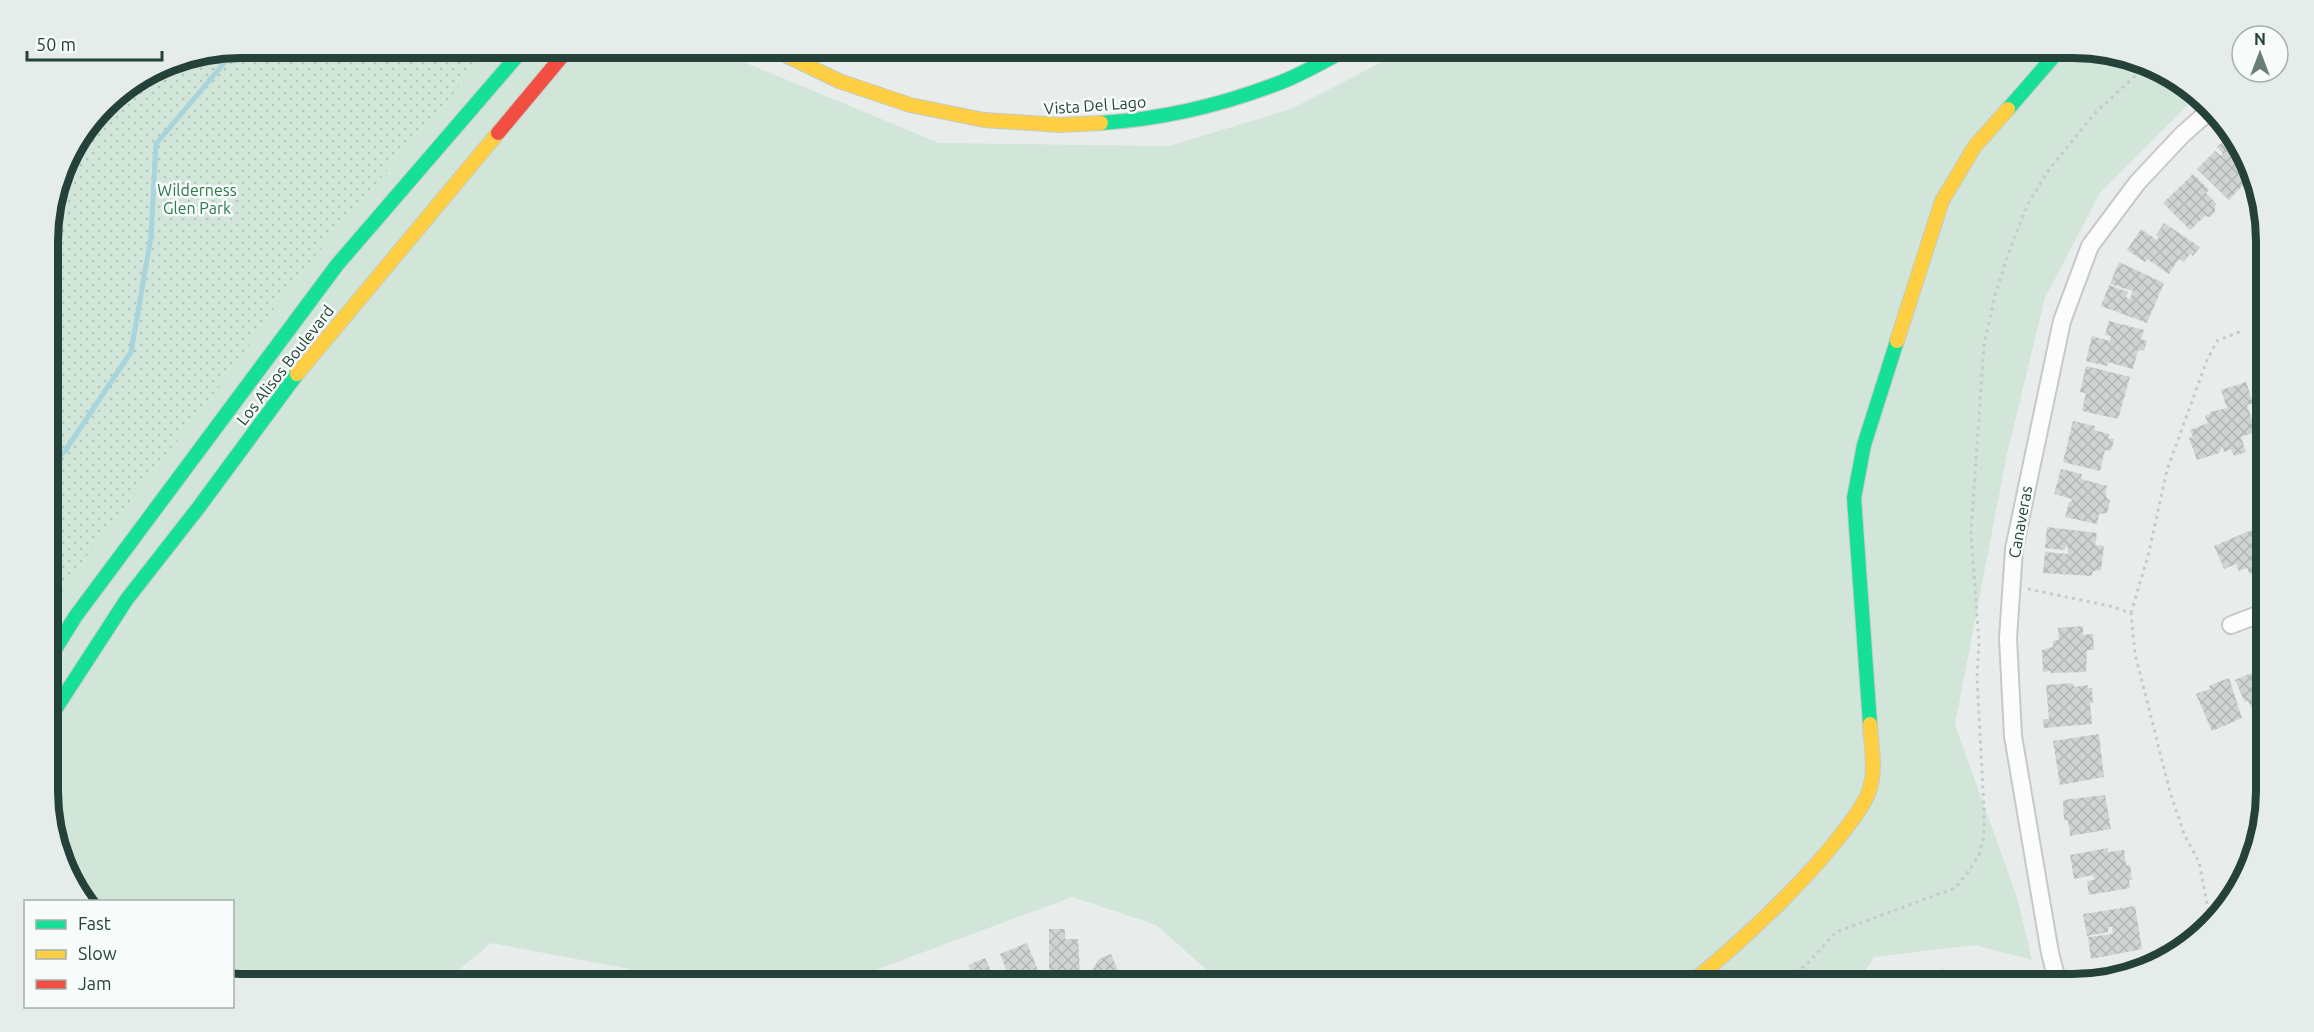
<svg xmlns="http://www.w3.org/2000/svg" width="2314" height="1032" font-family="Ubuntu,sans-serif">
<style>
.grass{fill:#d1e6d8}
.park{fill:url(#park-dots)}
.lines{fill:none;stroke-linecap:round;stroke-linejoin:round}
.stream{stroke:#a9d4db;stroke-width:5}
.building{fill:url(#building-cross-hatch)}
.street-casing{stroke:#c5cac8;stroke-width:20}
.fast-casing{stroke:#c3cbc8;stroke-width:16}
.slow-casing{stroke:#c3cbc8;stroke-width:16}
.jam-casing{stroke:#c3cbc8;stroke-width:16}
.path{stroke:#c3ccca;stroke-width:3;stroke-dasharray:3 4.5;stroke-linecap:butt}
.street{stroke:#fcfcfc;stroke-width:16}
.fast{stroke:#16e098;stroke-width:14}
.slow{stroke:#ffcf43;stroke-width:14}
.jam{stroke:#f24e42;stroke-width:14}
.labels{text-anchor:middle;stroke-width:5;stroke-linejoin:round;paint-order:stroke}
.street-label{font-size:16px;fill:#24423a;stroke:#f7fbf9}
.park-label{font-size:16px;fill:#2d7a4b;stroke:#f7fbf9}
.rim{fill:none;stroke:#24423a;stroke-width:8}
</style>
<defs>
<pattern id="park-dots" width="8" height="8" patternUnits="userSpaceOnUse" patternTransform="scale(1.5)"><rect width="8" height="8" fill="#d1e6d8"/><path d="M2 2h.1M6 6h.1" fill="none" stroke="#b3c6ba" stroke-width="1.8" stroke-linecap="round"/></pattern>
<pattern id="building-cross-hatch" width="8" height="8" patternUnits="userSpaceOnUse" patternTransform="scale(1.5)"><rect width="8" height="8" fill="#cfd4d2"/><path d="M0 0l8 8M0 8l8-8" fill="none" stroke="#b2b7b5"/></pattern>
</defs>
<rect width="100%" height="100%" fill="#e8edeb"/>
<path class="grass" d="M242 48H719L739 60 939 143 1169 146 1291 109 1409 48H2072L2146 63 2194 99 2100 193 2045 298 2007 454 1955 725 2017 897 2032 960 1975 945 1874 957 1857 984H1211L1208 971 1156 925 1072 897 838 984 704 983 491 943 442 984H285L233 972 232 902 85 901 50 816 48 229 68 156 114 96 168 63Z"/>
<path class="park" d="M242 48H492L342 223 281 298 223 382 89 553 49 611 48 229 68 156 114 96 168 63Z"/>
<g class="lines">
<path class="stream" d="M49 467 65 451 131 352 151 237 156 144 229 57 232 50"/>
</g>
<path class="building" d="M2229 136 2249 179 2229 200 2197 169 2215 151 2221 156 2223 153 2217 147Z
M2193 174 2209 190 2206 193 2217 204 2215 206V212L2210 217 2205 216 2190 230 2163 203Z
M2164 223 2200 247 2193 256 2190 254 2184 262 2179 259 2169 274 2147 259 2145 262 2127 250 2141 229 2157 240 2159 237 2156 235Z
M2119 262 2164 283 2147 323 2101 306 2109 285 2128 292 2126 297 2130 299 2133 291 2110 284Z
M2109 321 2144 330 2141 339 2147 341 2144 351 2138 350 2133 369 2108 362 2107 366 2086 361 2092 336 2110 341 2111 336 2105 335Z
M2086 366 2130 377 2118 419 2082 411 2086 393 2080 392Z
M2246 382 2253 403 2247 405 2256 432 2241 437 2246 452 2234 456 2231 449 2224 452 2222 446 2219 453 2197 460 2189 438 2193 437 2190 430 2208 423 2205 416 2210 414V412L2227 408 2221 390Z
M2073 421 2095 426 2094 430 2109 434 2108 438 2114 439 2111 451 2105 450 2100 471 2063 462Z
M2061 469 2082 474 2081 479 2107 486 2105 493H2107L2106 497 2110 501 2107 513 2099 514 2097 524 2065 517 2069 502H2071L2072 499 2054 494Z
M2047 527 2097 533 2095 545 2104 546 2101 570 2093 571 2092 576 2043 573 2045 552 2068 554V547H2065V550L2045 548Z
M2254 529 2265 552V569L2250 574 2247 568 2239 571 2236 564 2224 569 2214 546Z
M2083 626V635L2093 634 2094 650H2087L2086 672 2051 673V671L2043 672 2042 650 2053 647V641L2059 640 2058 628Z
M2266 667V709L2254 714 2248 701 2245 702 2235 680Z
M2229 678 2242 718 2212 731 2196 694 2210 689 2209 686Z
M2073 683 2074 687 2088 685V688H2092L2093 703H2090L2092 724 2044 728 2043 719H2049L2046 685Z
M2099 734 2104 777 2060 785 2053 741Z
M2266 784V791L2262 811 2259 803 2263 801 2258 787Z
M2105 795 2111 829 2070 836 2068 820H2064L2063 800Z
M2108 848V852L2124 850 2126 865H2130L2132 880H2129L2130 888 2089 895 2087 881 2094 880 2093 875 2074 879 2070 855Z
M2135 906 2142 949 2091 959 2088 937 2113 934 2112 927H2108V932L2087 936 2083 914Z
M1049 929H1065V939H1078L1080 972H1073V980H1049Z
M1027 943 1041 978 1026 984H1022L1021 981 1012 984 1000 954Z
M1111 954 1119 973 1128 970 1133 984H1079L1089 980 1088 976 1099 959Z
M985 958 997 984H965L963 977 972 973 968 965Z
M1943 969 1955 974 1954 975 1970 984H1940L1936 982Z"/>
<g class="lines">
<g class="street-casing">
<path id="street" d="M2231 625 2265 612
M2058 984 2050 953 2013 736 2008 638 2014 549 2062 321 2090 246 2137 183 2182 135 2209 111"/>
</g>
<g class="fast-casing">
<path id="fast" d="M2008 109 2061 48
M1101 123C1163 119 1222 105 1279 83 1303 74 1326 60 1349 48
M49 659 75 617 337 265 524 48
M49 719 127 599 199 507 297 374
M1870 724 1854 498 1864 445 1897 341"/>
</g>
<g class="slow-casing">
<path id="slow" d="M771 48 839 81 910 105 984 120 1060 125 1101 123
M1897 341 1942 201 1975 146 2008 109
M297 374 498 133
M1690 984C1744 939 1801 887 1844 831 1853 819 1866 803 1870 788 1876 768 1871 745 1870 724"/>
</g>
<g class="jam-casing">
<path id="jam" d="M498 133 569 48"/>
</g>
<path class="path" d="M58 193 69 172 76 145
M2028 589 2110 606 2131 613 2135 654 2146 697 2170 792 2184 834 2199 862 2210 919
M2131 613 2148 556 2167 470 2207 360 2217 341 2244 330
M1776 984 1806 965 1836 932 1955 888 1968 872 1979 855 1984 836V808L1977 678 1979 642 1971 532 1984 345 1995 295 2011 246 2028 204 2048 171 2094 114 2148 64"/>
<use href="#street" class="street"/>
<use href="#fast" class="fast"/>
<use href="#slow" class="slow"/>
<use href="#jam" class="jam"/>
</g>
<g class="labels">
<g class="street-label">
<text transform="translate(1095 105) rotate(-4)" y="6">Vista Del Lago</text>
<text transform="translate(285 365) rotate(-52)" y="6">Los Alisos Boulevard</text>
<text transform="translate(2020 522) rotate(-80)" y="6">Canaveras</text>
</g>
<g class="park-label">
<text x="197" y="196">Wilderness<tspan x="197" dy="18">Glen Park</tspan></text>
</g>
</g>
<path d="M0 0H2314V1032H0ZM241 58H2073A183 183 0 0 1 2256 241V791A183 183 0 0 1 2073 974H241A183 183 0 0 1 58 791V241A183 183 0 0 1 241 58Z" fill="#e6ecea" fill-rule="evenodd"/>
<path class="rim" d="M241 58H2073A183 183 0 0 1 2256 241V791A183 183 0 0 1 2073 974H241A183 183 0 0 1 58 791V241A183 183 0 0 1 241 58Z"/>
<rect x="24" y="900" width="210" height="108" fill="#f7fbf9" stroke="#a3b1ad" stroke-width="1.5"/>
<rect x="36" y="920" width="30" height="9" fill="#16e098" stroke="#a3b1ad" stroke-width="1.5"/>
<text x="78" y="930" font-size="18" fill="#24423a">Fast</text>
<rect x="36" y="950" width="30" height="9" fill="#ffcf43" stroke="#a3b1ad" stroke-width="1.5"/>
<text x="78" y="960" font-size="18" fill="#24423a">Slow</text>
<rect x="36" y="980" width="30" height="9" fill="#f24e42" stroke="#a3b1ad" stroke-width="1.5"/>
<text x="78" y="990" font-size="18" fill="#24423a">Jam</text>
<g transform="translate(2260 54)"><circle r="28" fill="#f7fbf9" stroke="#a3b1ad" stroke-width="1.5"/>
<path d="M0-4.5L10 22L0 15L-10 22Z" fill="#697e78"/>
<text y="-9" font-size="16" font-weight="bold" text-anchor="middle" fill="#24423a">N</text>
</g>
<path d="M27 51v9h135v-9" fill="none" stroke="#24423a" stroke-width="3"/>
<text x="36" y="51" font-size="18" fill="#24423a" stroke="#f7fbf9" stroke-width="4.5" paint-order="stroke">50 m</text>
</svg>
